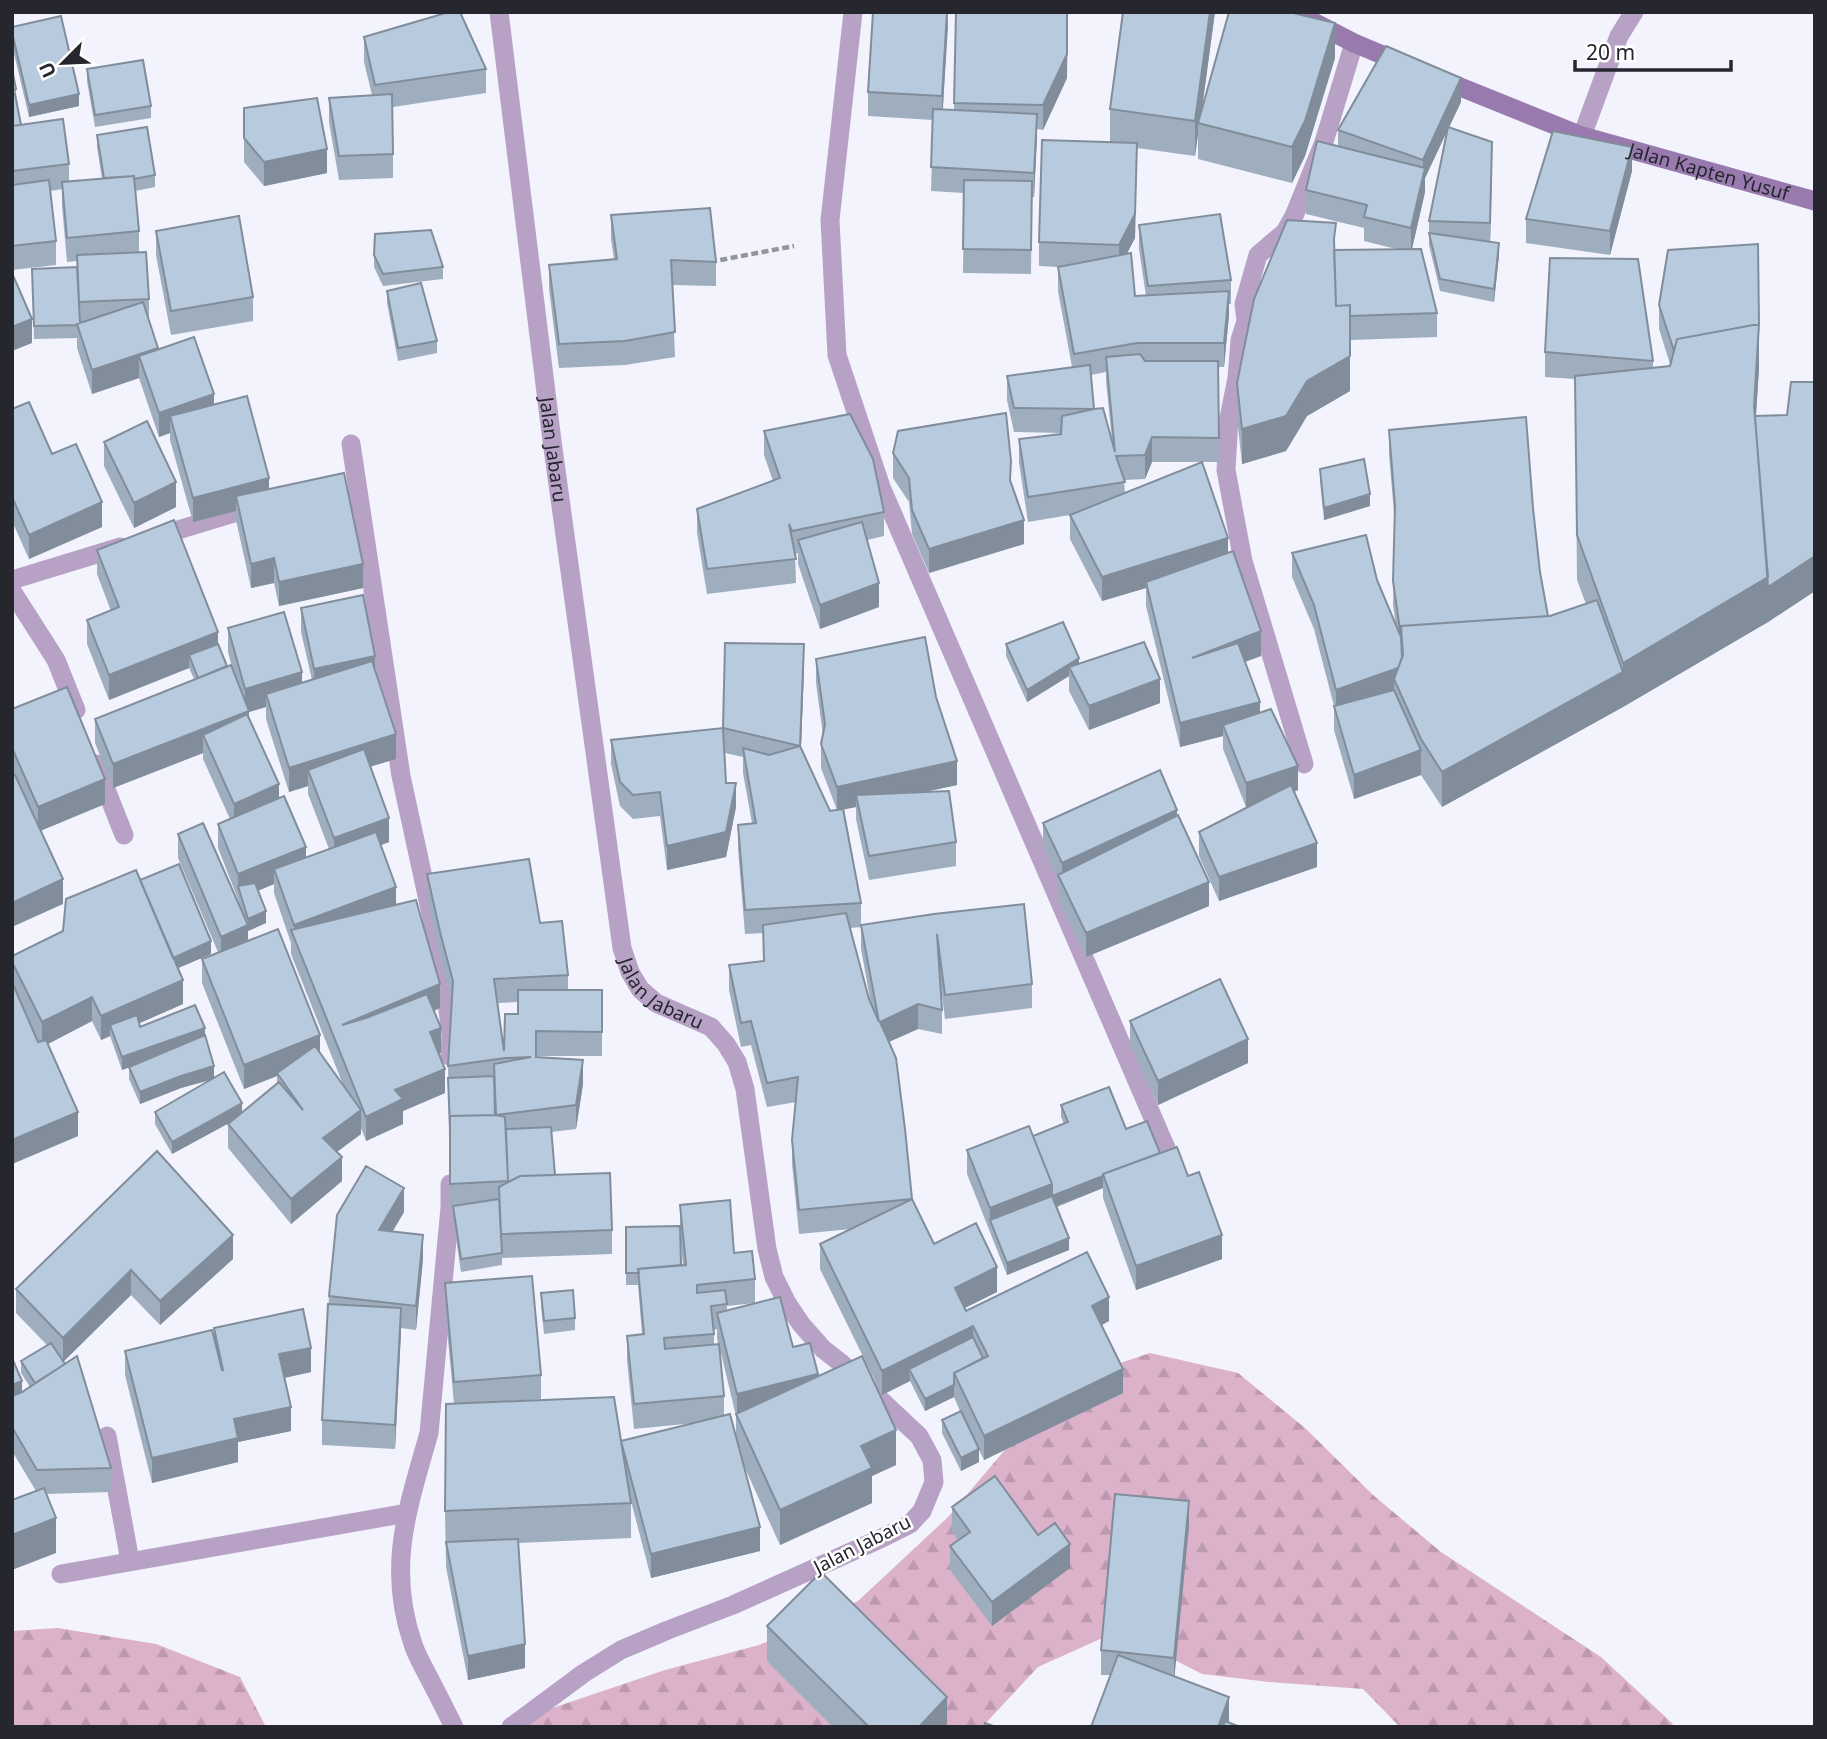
<svg xmlns="http://www.w3.org/2000/svg" width="1827" height="1739" font-family="'Noto Sans',sans-serif">
<style>
.forest{fill:url(#forest-firs)}
.lines{fill:none;stroke-linecap:round;stroke-linejoin:round}
.path{stroke:#93949d;stroke-width:4.5;stroke-dasharray:7 3.5;stroke-linecap:butt}
.service{stroke:#b7a2c6;stroke-width:19}
.minor{stroke:#b7a2c6;stroke-width:19}
.secondary{stroke:#997aae;stroke-width:19}
.wall{fill:#9eaebe;fill-rule:evenodd}
.shaded-wall{fill:#818d9b}
.building{fill:#b8cadd;stroke:#818d9b;stroke-width:2}
.labels{text-anchor:middle;stroke-width:5;stroke-linejoin:round;paint-order:stroke}
.street-label{font-size:19px;fill:#25262e;stroke:#fff}
</style>
<defs>
<pattern id="forest-firs" width="22" height="20" patternUnits="userSpaceOnUse" patternTransform="scale(1.75)"><rect width="22" height="20" fill="#dcb2cb"/><path d="M5 1l3.5 6h-7zM16 11l3.5 6h-7z" fill="#bd99af"/></pattern>
</defs>
<rect width="100%" height="100%" fill="#f2f3fd"/>
<path class="forest" d="M1150 1353 1238 1373 1305 1428 1373 1495 1441 1552 1601 1657 1672 1723 1674 1727H1400L1363 1689 1269 1682 1202 1674 1118 1631 1038 1667 982 1727H496L665 1670 759 1645 858 1601 948 1517 1004 1451 1052 1386Z
M58 1628 156 1644 240 1677 266 1727H12V1631Z"/>
<g class="lines">
<path class="path" d="M710 262 794 246"/>
<path class="service" d="M1582 136 1619 36 1634 12"/>
<g class="minor">
<path id="s1" d="M499 12 552 441 622 948 630 972 640 989 656 1003 711 1027 726 1044 737 1062 745 1089 767 1249 774 1277 787 1303 801 1324 823 1349 841 1363 919 1436 932 1460 934 1482 922 1511 910 1524 882 1538 733 1605 668 1630 621 1650 584 1673 511 1727"/>
<path d="M853 12 830 220 837 355 881 487 1172 1162"/>
<path d="M351 444 401 776 443 969 451 1035 450 1056"/>
<path d="M155 537 260 505"/>
<path d="M12 580 120 547"/>
<path d="M12 591 56 660 76 710"/>
<path d="M96 764 124 835"/>
<path d="M1304 764 1243 561 1226 470 1229 418 1237 378 1240 340 1246 321 1244 304 1258 255 1285 232 1294 216 1324 142 1354 43"/>
<path d="M450 1184V1208L429 1433C408 1508 386 1567 413 1644 416 1654 422 1664 427 1674 436 1691 445 1709 454 1727"/>
<path d="M107 1436 130 1561"/>
<path d="M61 1574 407 1513"/>
</g>
<g class="secondary">
<path d="M1294 12 1354 43 1404 64"/>
<path id="s2" d="M1438 78 1582 136 1815 201"/>
</g>
</g>
<path class="wall" d="M948 12 943 109 954 110V103L1067 78 1043 130 1037 129 1034 197H1032L1031 274 963 273 964 193 931 191 933 120 868 116V92Z
M1123 12H1215L1201 113 1335 58 1305 156 1292 183 1198 159V134L1195 156 1137 148 1135 238 1127 253 1135 296H1146L1139 249V225L1231 280V304H1229V315L1224 367H1218L1219 462H1152L1145 479 1124 480 1125 493 1228 552 1261 656 1245 661 1260 713 1298 790 1294 792 1317 867 1219 901 1199 856V832L1250 805 1246 807 1223 749V736L1180 747 1146 606V588L1102 601 1070 539V515L1028 522 1019 463V439L1061 434V433L1014 432 1007 400V376L1072 367 1058 291V267L1039 266V242L1110 142V109ZM1106 372V381L1112 440 1094 409 1091 375Z
M12 27 79 106 29 117 12 45Z
M364 37 486 69V93L393 107V178L339 180 329 122V98L372 95 364 62Z
M12 69 16 89V98L21 125 69 164V181L102 179 97 147V135L155 175V187L135 191 139 231V252L149 299V320L158 350 214 405 269 489 363 588 279 606 274 583 251 588 236 520V511L193 522 170 440V433L159 437 139 378 92 394 77 348V338L34 339 32 269 77 267V261L67 262 62 206V189L51 191 56 241V265L12 270Z
M87 69 151 106V118L95 127 87 81Z
M1461 102 1449 127 1492 166 1490 241 1499 255 1494 302 1440 291 1429 245V221L1446 133 1425 178V192L1412 249 1437 313V337L1350 340V391L1307 416 1286 451 1242 464 1237 418V383L1336 250 1396 249 1364 241V228L1306 214V190L1338 147V130Z
M244 108 327 173 264 186 244 162Z
M1632 171 1610 255 1526 243V219Z
M611 215 716 262V286L672 285 675 357 625 365 559 368 549 289V265L614 259 611 239Z
M156 231 253 297V321L171 335 156 255Z
M374 255 443 267V279L383 286 374 267Z
M387 291 437 341V353L398 361 387 303Z
M1659 305 1759 368 1756 416 1787 415 1815 382V591L1768 622 1623 707 1442 807 1421 775 1354 799 1334 730V706L1314 629 1292 577V553L1377 580 1396 626 1393 605 1395 525 1389 454V430L1533 508 1540 572 1548 616 1586 604 1577 580 1575 379 1545 377V352L1653 361V368L1670 366V364L1659 329Z
M12 409 52 454 102 527 29 559 12 521Z
M764 431 884 512V536L867 540 879 607 820 629 798 564V553L795 554 796 583 707 594 697 533V509L773 481 764 455Z
M104 442 176 507 134 528 104 466Z
M893 453 1011 481 1024 544 929 573 912 534 909 502 893 478Z
M1320 469 1370 506 1324 520 1320 481Z
M97 550 218 644 227 666 232 668 228 652V628L302 683 312 680 301 632V608L375 669 396 759 370 766 389 842 381 845 396 905 440 1008 434 1011 441 1053H439L445 1093 403 1111V1124L366 1141 361 1128V1134L337 1152 342 1181 291 1224 228 1148V1124L231 1122 172 1154 155 1124V1112L212 1079 181 1088 140 1104 129 1079V1067L122 1070 110 1036 101 1040 92 1021 48 1044 78 1136 12 1164V956L63 931 140 880 211 954 178 968 183 1004 139 1023 140 1027 205 1036 214 1078 242 1113 277 1084V1076L244 1089 202 983V959L218 952 178 858V834L243 915 238 899 218 848V824L230 819 203 759V753L113 788 95 743V719L194 679 189 668 109 700 87 644V620L111 611 97 574ZM266 707V719L289 792 308 786V794L329 849 306 857 279 798 249 717V712ZM274 884V893L291 943V954L344 1087 320 1054 248 941V930V931L266 923 258 891ZM27 1017 39 1042H38Z
M1006 644 1079 664 1160 703 1089 730 1069 691V676L1027 702 1006 656Z
M816 659 936 697 957 785 924 792 956 842V866L869 880 856 819V807L844 809 861 903V927L850 928 871 1004 861 949V925L934 914 1032 984V1008L945 1019 940 978 942 1010V1034L918 1029 888 1042 912 1199 934 1244 997 1292 964 1308 966 1311 1109 1321 1102 1325 1123 1393 984 1460 979 1450V1462L961 1471 942 1433V1420L960 1411 954 1397 925 1411 910 1381 882 1395 820 1269V1244L851 1229 799 1234 792 1164V1140L796 1102 767 1107 751 1045 741 1047 729 990V965L764 961 763 933 745 934 738 849V825L752 823 743 773V757L725 753 726 783 736 807 726 857 667 870 660 816 633 819 620 806 611 764V740L723 728 804 668 801 748 830 811 837 810 821 768V744L823 735 816 683Z
M12 709 105 804 41 830 63 904 13 774Z
M1177 815 1209 906 1086 957 1058 899V880L1043 847V823Z
M427 874 540 923 568 975V990H602V1056H536V1057L583 1084 576 1129 551 1132 555 1175 612 1230V1254L502 1258V1265L461 1272 453 1219V1208H450L448 1066 452 1001 441 960 427 898ZM518 1002V1014L504 1051 498 1003Z
M1130 1021 1248 1063 1158 1105 1130 1045Z
M1061 1105 1126 1129 1160 1153 1188 1176 1222 1259 1136 1290 1103 1198V1188L1057 1207 1069 1250 1007 1275 967 1174V1150L1033 1136 1064 1124 1061 1117Z
M157 1151 233 1259 160 1325 131 1295 63 1362 111 1468V1492L46 1494 56 1553 36 1491 12 1451V1358L22 1392 30 1387 21 1373V1361L47 1345 16 1313V1289Z
M680 1205 734 1253 755 1279V1303L727 1306V1310L793 1347 896 1465 872 1476V1503L780 1545 744 1466 760 1551 651 1578 631 1501V1538L518 1543 525 1668 468 1680 446 1567 445 1511 454 1404 445 1307V1283L541 1375V1399L518 1401 621 1443 695 1423 634 1429 627 1360V1336L642 1334 638 1285H626V1227L680 1226ZM680 1234 683 1265H681ZM717 1329V1337L718 1344H714V1330ZM720 1349 736 1416V1436L724 1415V1396Z
M404 1212 392 1232 423 1259 416 1330 401 1328 395 1449 322 1445V1420L329 1296Z
M541 1293 575 1318V1330L544 1334 541 1306Z
M214 1328 311 1372 284 1378 291 1431 238 1442V1462L152 1483 125 1375V1351L214 1339Z
M952 1507 1070 1568 992 1626 950 1570V1546L958 1540 952 1532Z
M1189 1526 1174 1676 1229 1722 1110 1675H1101V1650Z
M767 1626 947 1727H833L767 1661Z"/>
<path class="shaded-wall" d="M947 12 948 27 942 120V96Z
M1068 12 1067 78 1043 130V105Z
M1210 12H1215L1200 124 1198 123V134L1195 156V121Z
M1335 23V58L1305 156 1292 183V147Z
M1461 78V102L1425 178V192L1411 253V228L1423 179V160Z
M79 94V106L29 117V105Z
M1037 114V139L1034 197V173Z
M1492 142V166L1490 247V223Z
M1137 143 1135 238 1119 269V245Z
M1632 147V171L1610 255V231Z
M327 149V173L264 186V162Z
M1499 243V255L1494 302V289Z
M1229 291V315L1224 367V343Z
M32 319V343L12 351V327Z
M1759 324V368L1755 430 1754 416Z
M158 348V372L139 356V378L92 394V370Z
M1350 356V391L1307 416 1286 451 1242 464V429L1307 381Z
M214 394V418L170 416V433L159 437V413Z
M1152 437V462L1145 479V455Z
M269 478V502L236 496V511L193 522V498Z
M176 482V507L134 528V503Z
M1370 494V506L1324 520V508Z
M102 502V527L29 559V535Z
M1024 520V544L929 573V549Z
M1228 538V562L1146 582V588L1102 601V577Z
M1815 556V591L1768 622 1623 707 1442 807V772L1623 672V663L1768 577Z
M274 558V583L251 588V564Z
M363 564V588L279 606V582Z
M879 583V607L820 629V605Z
M1261 631V656L1192 682V658Z
M218 632V656L189 655V668L109 700V675Z
M804 644V668L800 770V746Z
M375 656V681L314 693V669Z
M1079 658V670L1069 667V676L1027 702V690Z
M1403 666 1394 679V694L1336 714V690Z
M302 672V696L266 694V707L249 712V735H203V753L113 788V764L245 712V689Z
M1160 679V703L1089 730V706Z
M1260 702V726L1223 725V736L1180 747V723Z
M396 734V759L313 784 308 770V786L289 792V768Z
M13 750V774L12 775V751Z
M1421 750V775L1354 799V775Z
M957 761V785L859 806 856 795V807L837 811V787Z
M1298 766V790L1246 807V783Z
M105 779V804L38 832V807Z
M736 783V807L726 857 667 870V846Z
M279 784V808L234 828V804Z
M1177 810V834L1062 882V863Z
M389 818V842L334 863V838Z
M1317 843V867L1219 901V877Z
M306 847V871L274 869V884L242 897 238 886V874Z
M63 879V904L12 927V903Z
M1209 882V906L1086 957V933Z
M396 887V912L294 936V925Z
M266 911V923L248 931V919Z
M248 925V949L221 961V937Z
M211 941V954L169 972V959Z
M183 980V1004L113 1035 110 1025V1036L101 1040V1016Z
M440 984V1008L342 1049V1025Z
M92 997V1021L42 1047V1022Z
M918 1004V1029L880 1046V1022Z
M205 1028V1040L122 1070V1057Z
M441 1028V1053L430 1057V1032Z
M320 1035V1059L277 1073V1076L244 1089V1065Z
M1248 1039V1063L1158 1105V1081Z
M583 1060V1084L576 1129V1105Z
M214 1066V1079L181 1088 140 1104V1092L181 1076Z
M445 1069V1093L403 1111V1124L366 1141V1117L395 1090Z
M242 1103V1116L172 1154V1142Z
M361 1110V1134L323 1162V1138Z
M78 1112V1136L12 1164V1140Z
M342 1157V1181L291 1224V1199Z
M1103 1176V1188L1052 1208 990 1220V1208L1052 1184Z
M404 1188V1212L379 1255V1230Z
M233 1235V1259L160 1325V1301Z
M423 1235V1259L416 1330V1306Z
M1222 1235V1259L1136 1290V1266Z
M1069 1238V1250L1007 1275V1263Z
M997 1267V1292L955 1313V1288Z
M131 1270V1295L63 1362V1338Z
M1109 1297V1321L1092 1330V1306Z
M401 1308V1333L395 1449V1425Z
M973 1326V1350L909 1369 910 1381 882 1395V1371Z
M311 1348V1372L279 1379V1354Z
M1123 1369V1393L984 1460V1436Z
M818 1374V1398L737 1415V1394Z
M22 1381V1416L12 1420V1385Z
M954 1385V1397L925 1411V1399Z
M291 1407V1431L238 1442V1462L152 1483V1458L234 1419Z
M896 1430V1465L872 1476V1503L780 1545V1510L861 1446Z
M979 1449V1462L961 1471V1458Z
M1189 1501V1526L1174 1682V1658Z
M56 1518V1553L12 1570V1535Z
M760 1527V1551L651 1578V1554Z
M1070 1544V1568L992 1626V1602Z
M525 1644V1668L468 1680V1656Z
M947 1697V1727H919Z
M1229 1697V1727H1218Z"/>
<path class="building" d="M449 12H460L486 69 375 85 364 37Z
M873 12H947L942 96 868 92Z
M956 12H1067V54L1043 105 954 103Z
M1123 12H1210L1195 121 1110 109Z
M1229 12H1289L1335 23 1305 121 1292 147 1198 123Z
M61 16 79 94 29 105 12 32V27Z
M1386 46 1461 78 1423 160 1338 130Z
M143 60 151 106 95 115 87 69Z
M12 69 16 89 12 90Z
M15 94 21 125 12 126V95Z
M392 94 393 154 339 156 329 98Z
M317 98 327 149 264 162 244 138V108Z
M933 109 1037 114 1034 173 931 167Z
M63 119 69 164 12 171V126Z
M147 127 155 175 134 179V176L104 178 97 135Z
M1448 127 1492 142 1490 223 1429 221Z
M1553 131 1632 147 1610 231 1526 219Z
M1042 140 1137 143 1135 214 1119 245 1039 242Z
M1317 141 1425 168 1411 228 1364 217 1367 205 1306 190Z
M134 176 139 231 67 238 62 182Z
M49 180 56 241 12 246V185Z
M964 180 1032 181 1031 250 963 249Z
M710 208 716 262 671 260 675 332 625 341 559 344 549 265 617 259 611 215Z
M1220 214 1231 280 1148 286 1139 225Z
M239 216 253 297 171 311 156 231Z
M1287 220 1336 223 1334 239 1336 306 1350 305V356L1307 381 1286 416 1242 429 1237 383 1254 299Z
M431 230 443 267 383 274 374 255 375 234Z
M1429 233 1499 243 1494 289 1440 279Z
M1758 244 1759 324 1677 339 1674 351 1659 305 1668 250Z
M1421 249 1437 313 1350 316V305L1336 306 1334 250Z
M146 252 149 299 79 302 77 255Z
M1131 253 1135 296 1229 291 1224 343H1137L1074 354 1058 267Z
M1550 258 1638 259 1653 361 1545 352Z
M77 267 80 323 77 324V325L34 326 32 269Z
M12 273 32 319 12 327Z
M421 283 437 341 398 348 387 291Z
M143 302 158 348 92 370 77 324Z
M1759 324 1754 406 1768 577 1623 663 1577 535 1575 376 1670 366 1677 339Z
M194 337 214 394 159 413 139 356Z
M1140 354 1145 361H1218L1219 438 1152 437 1145 455 1116 456 1125 482 1028 497 1019 439 1061 434 1062 416 1094 409 1014 408 1007 376 1090 365 1094 409 1103 408 1115 452 1106 357Z
M1791 382H1815V556L1768 587 1755 416 1787 415Z
M247 396 269 478 193 498 170 416Z
M29 402 52 454 76 444 102 502 29 535 12 497V409Z
M1006 413 1011 461 1010 480 1024 520 929 549 912 510 909 478 893 453 898 431Z
M850 414 873 459 884 512 792 531 789 524 796 559 707 569 697 509 780 478 764 431Z
M1526 417 1533 508 1540 572 1548 616 1401 626V637L1393 581 1395 506 1389 430Z
M147 421 176 482 134 503 104 442Z
M1364 459 1370 494 1324 508 1320 469Z
M1202 462 1228 538 1102 577 1070 515Z
M344 473 363 564 279 582 274 558 251 564 236 496Z
M174 520 218 632 109 675 87 620 119 607 97 550Z
M862 522 879 583 820 605 798 540Z
M1366 535 1377 580 1401 637 1402 657 1398 668 1336 690 1314 605 1292 553Z
M1233 551 1261 631 1192 658 1238 643 1260 702 1180 723 1146 582Z
M363 595 375 656 314 669 301 608Z
M1597 600 1623 672 1442 772 1421 739 1394 679 1403 655 1401 626 1550 616Z
M284 612 302 672 245 689 228 628Z
M1063 622 1079 658 1027 690 1006 644Z
M925 637 936 697 957 761 837 787 821 744 825 724 816 659Z
M1144 642 1160 679 1089 706 1069 667Z
M725 643 804 644 800 746 723 728Z
M218 644 227 666 198 678 189 655Z
M372 661 396 734 289 768 266 694Z
M231 665 249 711 113 764 95 719Z
M67 687 105 779 38 807 13 750 12 751V709Z
M1394 690 1421 750 1354 775 1334 706Z
M1271 709 1298 766 1246 783 1223 725Z
M247 714 279 784 234 804 203 735Z
M723 728 726 783H736L726 832 667 846 660 792 633 795 620 782 611 740Z
M800 746 830 811 843 809 861 903 745 910 738 825 756 823 743 748 769 755Z
M364 749 389 818 334 838 308 770Z
M1160 770 1177 810 1062 863 1043 823Z
M15 775 63 879 12 903V776Z
M1291 785 1317 843 1219 877 1199 832Z
M949 791 956 842 869 856 856 795Z
M284 796 306 847 238 874 218 824Z
M1178 815 1209 882 1086 933 1058 875Z
M203 823 248 925 221 937 178 834Z
M376 832 396 887 294 925 274 869Z
M529 859 540 923 562 921 568 975 494 979 504 1051 505 1014H518V990H602V1032L536 1031V1057L583 1060 576 1105 496 1115 494 1064 531 1057 505 1058 448 1066 453 981 441 936 427 874Z
M179 864 211 941 173 958 140 880Z
M136 870 183 980 101 1016 92 997 42 1022 12 962V956L63 931 66 899Z
M255 883 266 911 248 919 238 886Z
M416 900 440 984 342 1025 366 1018 427 994 441 1028 430 1032 445 1069 395 1090 403 1099 366 1117 291 930Z
M1024 904 1032 984 945 995 937 934 942 1010 918 1004 880 1022 896 1058 905 1129 912 1199 799 1210 792 1140 798 1077 767 1083 751 1021 741 1023 729 965 764 961 763 925 846 913 869 999 879 1022 861 925 934 914Z
M278 929 320 1035 244 1065 202 959Z
M1220 979 1248 1039 1158 1081 1130 1021Z
M12 982 38 1042 46 1040 78 1112 12 1140Z
M195 1005 205 1028 122 1057 110 1025 137 1015 140 1027Z
M205 1035 214 1066 181 1076 140 1092 129 1067Z
M315 1046 361 1110 323 1138 342 1157 291 1199 228 1124 279 1082 303 1110 277 1073Z
M224 1072 242 1103 172 1142 155 1112Z
M494 1076 495 1115 450 1116V1127L448 1078Z
M1109 1087 1126 1129 1147 1121 1160 1153 1103 1174V1176L1052 1196V1184L1033 1136 1068 1122 1061 1105Z
M496 1115 505 1117 508 1181 450 1184V1116Z
M1029 1126 1052 1184 990 1208 967 1150Z
M551 1127 555 1175 520 1176 508 1182 506 1129Z
M1177 1147 1188 1176 1199 1172 1222 1235 1136 1266 1103 1174Z
M157 1151 233 1235 160 1301 131 1270 63 1338 16 1289Z
M366 1166 404 1188 379 1230 423 1235 416 1306 329 1296 337 1215Z
M610 1173 612 1230 501 1234 499 1187 520 1176Z
M1052 1196 1069 1238 1007 1263 990 1220Z
M499 1199 502 1253 461 1259 453 1206Z
M912 1199 934 1244 976 1223 997 1267 955 1288 966 1311 1087 1252 1109 1297 1092 1306 1123 1369 984 1436 954 1373 988 1356 973 1326 882 1371 820 1244Z
M730 1200 734 1253 752 1251 755 1279 697 1285V1293L725 1290 727 1304 711 1306 714 1334 664 1338 665 1349 719 1344 724 1396 634 1404 627 1336 644 1334 638 1269 686 1265 680 1205Z
M680 1226 681 1265 638 1269 639 1273H626V1227Z
M532 1276 541 1375 454 1382 445 1283Z
M573 1290 575 1318 544 1321 541 1293Z
M780 1297 793 1347 810 1343 818 1374 737 1394 717 1313Z
M328 1304 401 1308 395 1425 322 1420Z
M303 1309 311 1348 279 1354 291 1407 234 1419 238 1438 152 1458 125 1351 212 1330 222 1370H223L214 1328Z
M973 1337 983 1358 954 1373V1385L925 1399 909 1369Z
M51 1343 65 1364 35 1383 21 1361Z
M77 1356 111 1468 37 1470 12 1427V1396L22 1392Z
M862 1356 896 1430 861 1446 872 1468 780 1510 736 1414Z
M12 1358 22 1381 12 1385Z
M614 1397 631 1503 445 1511 446 1404Z
M961 1411 979 1449 961 1458 942 1420Z
M730 1414 760 1527 651 1554 621 1441Z
M995 1476 1038 1535 1055 1523 1070 1544 992 1602 950 1546 970 1532 952 1507Z
M44 1488 56 1518 12 1535V1500Z
M1115 1494 1189 1501 1174 1658 1101 1650Z
M518 1539 525 1644 468 1656 446 1542Z
M821 1572 947 1697 919 1727H869L767 1626Z
M1118 1655 1229 1697 1218 1727H1091Z
M1225 1721 1240 1727H1223Z
M985 1723 996 1727H984Z"/>
<g class="labels">
<g class="street-label">
<text dy="7" stroke="none"><textPath href="#s2" startOffset="287">Jalan Kapten Yusuf</textPath></text>
<text dy="7" stroke="none"><textPath href="#s1" startOffset="441">Jalan Jabaru</textPath></text>
<text dy="7" stroke="none"><textPath href="#s1" startOffset="1008">Jalan Jabaru</textPath></text>
<text transform="translate(862 1544) rotate(-27)" y="7">Jalan Jabaru</text>
</g>
</g>
<rect width="1827" height="1739" fill="none" stroke="#25262e" stroke-width="28"/>
<g transform="translate(63 63) rotate(246)" stroke="#ffffff" stroke-width="5" paint-order="stroke">
<path d="M0-5L12 26L0 18L-12 26Z" fill="#25262e"/>
<text y="-10" font-size="19" font-weight="bold" text-anchor="middle" fill="#25262e">U</text>
</g>
<path d="M1575 60v10h156v-10" fill="none" stroke="#25262e" stroke-width="3.5"/>
<text x="1586" y="60" font-size="21" fill="#25262e" stroke="#ffffff" stroke-width="5" paint-order="stroke">20 m</text>
</svg>
